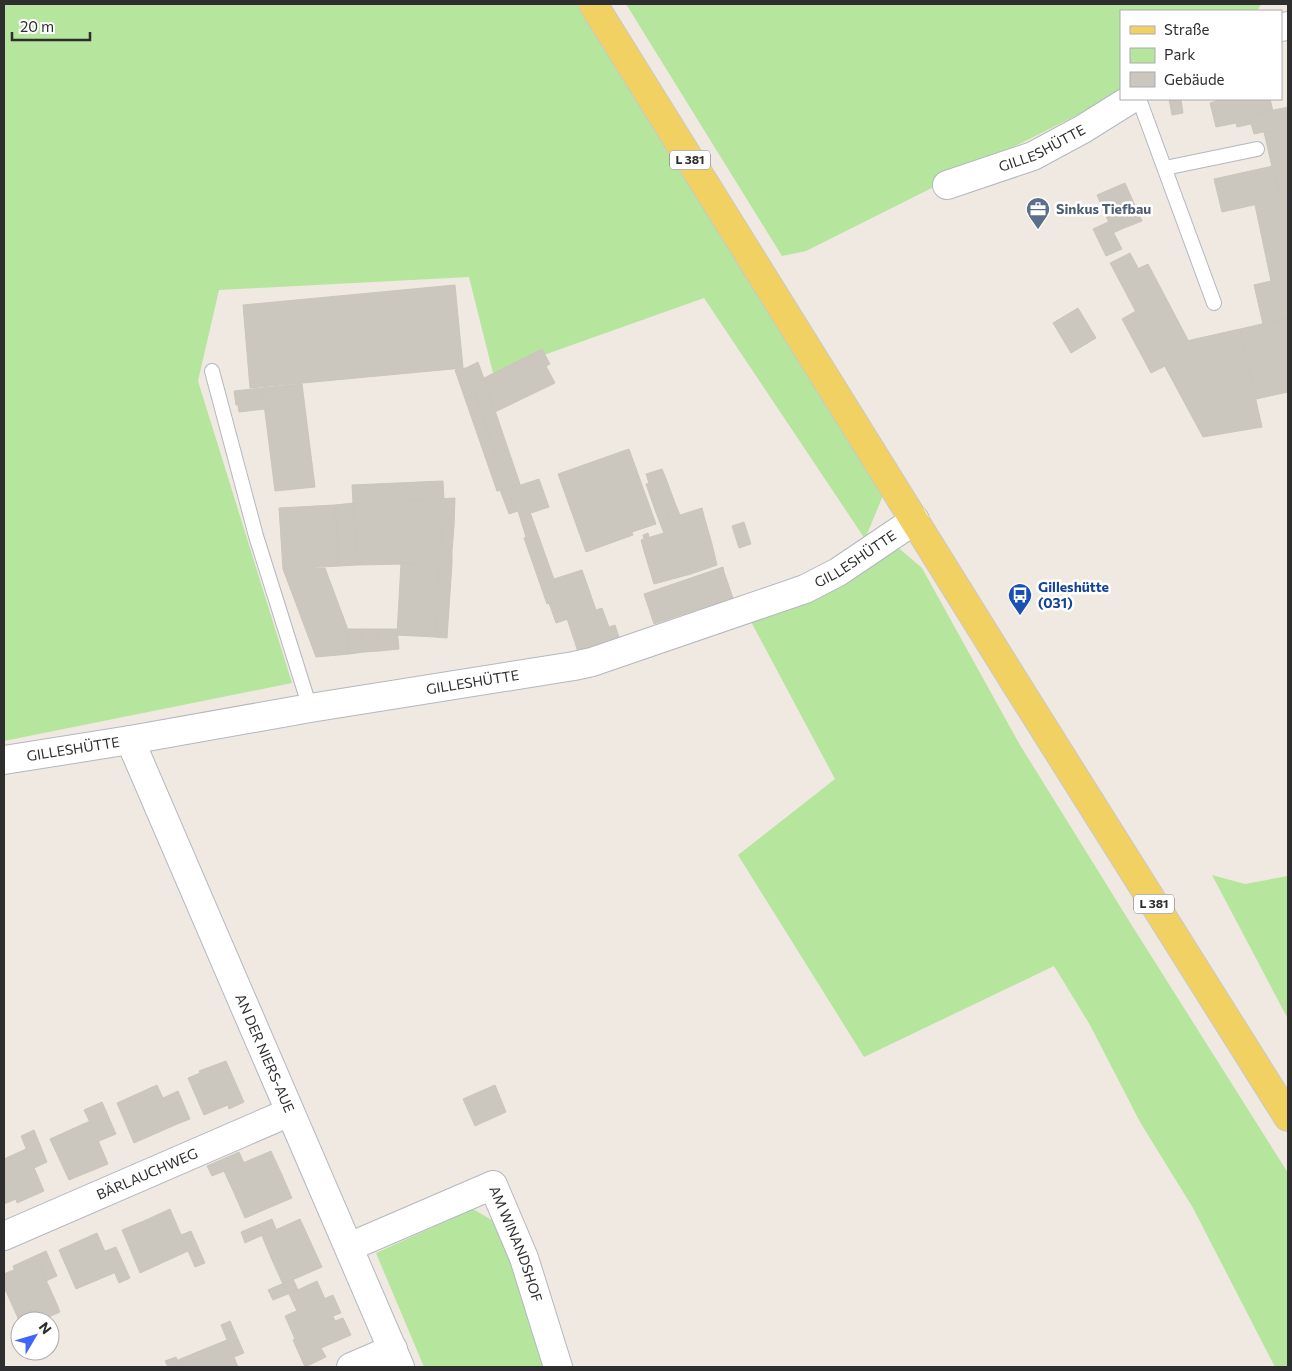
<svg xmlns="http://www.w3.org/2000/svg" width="1292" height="1371" font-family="Commissioner,sans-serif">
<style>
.green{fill:#b6e59e}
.building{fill:#cbc7bf;stroke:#cbc5ba}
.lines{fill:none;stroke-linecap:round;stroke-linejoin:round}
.service-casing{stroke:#b4b7c1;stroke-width:16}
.minor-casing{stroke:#b4b7c1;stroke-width:30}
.primary-casing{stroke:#c9c9c9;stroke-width:30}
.service{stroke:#fff;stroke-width:14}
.minor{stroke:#fff;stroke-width:28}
.primary{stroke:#f2d163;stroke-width:28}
.labels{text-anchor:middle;stroke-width:5;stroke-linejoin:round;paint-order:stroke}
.shield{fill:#fff;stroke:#6d6d6d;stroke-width:1}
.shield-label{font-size:12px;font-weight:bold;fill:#2e2e2e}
.street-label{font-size:14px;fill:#2e2e2e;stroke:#fff}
.service-label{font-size:14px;font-weight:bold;fill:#4e5e75;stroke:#fff;text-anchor:start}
.transit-label{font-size:14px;font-weight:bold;fill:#164399;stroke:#fff;text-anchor:start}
</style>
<rect width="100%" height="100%" fill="#efe9e1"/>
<path class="green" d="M4 4H577L884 493 865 539 704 298 493 373 469 277 219 290 198 381 292 683 4 741Z
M626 4H1261L1257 11H1121V93L806 251 782 256Z
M894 544 922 568 1020 745 1131 924 1288 1173V1367H1275L1193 1208 1140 1122 1090 1025 1054 966 864 1057 738 855 835 779 749 618 824 593 850 582Z
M1212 875 1245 884 1288 876V1019Z
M473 1209 500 1225 546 1367H424L376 1253Z"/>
<path class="building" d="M1169 99H1181L1183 113 1172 115Z
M1217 99H1248L1252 119 1250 120 1251 124 1237 127 1236 123 1216 127 1210 103 1217 101Z
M1248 99H1270L1273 111 1251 115Z
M1288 107V127L1254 134 1250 120 1252 119 1251 115Z
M1288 127V163L1272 167 1264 132Z
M1288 163V198L1281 199 1273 166Z
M1273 166 1281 199 1222 212 1214 179Z
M1125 183 1137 210 1109 223 1097 195Z
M1288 198V318L1263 324 1254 285 1271 281 1255 205Z
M1137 210 1142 221 1124 228 1119 218Z
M1119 218 1124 228 1113 233 1109 223Z
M1108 222 1122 249 1106 256 1093 229Z
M1130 253 1138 268 1118 278 1110 263Z
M1148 264 1188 340 1155 348 1118 278Z
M455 285 463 368 250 388 243 305Z
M1078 308 1096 338 1071 353 1053 323Z
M1136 311 1165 366 1151 373 1122 319Z
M1288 318V392L1256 399 1240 329Z
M1240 329 1262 427 1203 437 1155 348Z
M542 349 550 364 546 366 555 383 495 412 484 378Z
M478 362 487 387 474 391 508 489 497 491 455 370 466 368Z
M302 384 315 487 275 491 262 388Z
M487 387 520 484 508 489 474 391Z
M262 388 265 409 239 412 238 405H236L234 391Z
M629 449 656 524 632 532 633 535 586 552 558 474Z
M662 469 665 476 649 483 646 474Z
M665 476 675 503 655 510 646 484Z
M539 479 549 507 531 513 521 485Z
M443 481 444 499 353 503 352 485Z
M520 484 561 599 547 604 524 538 526 537 518 511 515 512 508 489Z
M508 489 515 512 509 514 500 490Z
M455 498 454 526 442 525 440 551H452V563L358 565 353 503Z
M353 503 358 565 339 566 335 505Z
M675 503 680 515 702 508 704 516 675 524 676 526 666 529 667 532 664 533 660 523 669 519 664 507Z
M335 505 339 566 283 569 279 508Z
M664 507 669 519 660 523 655 510Z
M704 516 712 544 683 552 675 524Z
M744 522 751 544 739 548 732 526Z
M442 525 454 526 452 551H440Z
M676 526 680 541 644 551 641 540 667 532 666 529Z
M648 533 649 537 644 539 643 535Z
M680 541 691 574 654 584 644 551Z
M712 544 717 565 691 574 683 552Z
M440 562 452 563 447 638 435 637Z
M440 562 435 637 397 635 401 563Z
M723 567 724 572 718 574 722 585 694 595 699 609 654 624 644 594Z
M325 568 347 627 349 654 316 657 283 569Z
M582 570 596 610 602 608 609 627 615 625 620 640 579 655 554 579Z
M724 572 733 598 699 609 694 595 722 585 718 574Z
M561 599 568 619 556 623 549 603Z
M347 629H361L364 652 349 654Z
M361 629H376L379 651 364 652Z
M376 629H397L399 649 379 651Z
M226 1061 244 1102 229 1109 228 1105 204 1115 188 1078 200 1073 199 1071Z
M157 1085 175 1125 134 1143 117 1103Z
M495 1085 506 1112 475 1126 463 1099Z
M178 1091 190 1119 175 1125 163 1098Z
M102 1102 116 1134 99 1141 84 1110Z
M90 1121 108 1164 69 1180 50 1139Z
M34 1130 47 1162 34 1168 21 1136Z
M26 1149 44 1191 17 1203 16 1199 4 1204V1159Z
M271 1151 282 1175 235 1195 224 1171Z
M239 1152 244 1163 212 1176 207 1166Z
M282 1175 292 1198 245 1218 235 1195Z
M170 1209 188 1251 164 1262 146 1220Z
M272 1219 276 1229 245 1243 241 1232Z
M300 1219 311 1243 272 1260 262 1236Z
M146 1220 164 1262 140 1273 122 1230Z
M191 1231 205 1263 195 1267 181 1235Z
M97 1233 114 1273 76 1289 59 1250Z
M311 1243 322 1267 283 1284 272 1260Z
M116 1247 130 1278 119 1283 105 1251Z
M46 1251 57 1276 46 1281 37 1260 14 1269 13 1266Z
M37 1260 56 1302 18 1318 4 1287V1274Z
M293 1279 298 1290 273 1300 268 1290Z
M317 1281 325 1299 297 1311 289 1294Z
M333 1295 341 1313 333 1316 335 1321 343 1318 351 1335 321 1348 326 1357 305 1367 293 1340 295 1339 285 1316Z
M56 1302 60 1312 40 1321 36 1310Z
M36 1310 40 1321H20V1324L18 1318Z
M230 1321 244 1353 234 1357 221 1325Z
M227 1340 238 1367H210L202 1350Z
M202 1350 210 1367H181L178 1360Z
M176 1357 181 1367H168L165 1361Z"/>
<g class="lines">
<g class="service-casing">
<path id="service" d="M1139 99 1214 303
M1165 168 1257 149
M212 371 256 536 310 708"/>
</g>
<g class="minor-casing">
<g id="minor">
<path d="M1281 27 1288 26"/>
<path id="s1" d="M947 185 1033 156 1083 129 1131 99"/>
<path id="s2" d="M130 740 400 1367"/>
<path id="s3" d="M4 760 130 740 310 708 574 666 592 662 805 589 838 572 915 520"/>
<path id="s4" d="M4 1236 290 1112"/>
<path id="s5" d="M349 1247 493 1185 524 1258 558 1367"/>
<path d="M351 1367 393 1349"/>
</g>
</g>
<g class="primary-casing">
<path id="primary" d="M593 4 1021 692 1288 1117"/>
</g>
<use href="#service" class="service"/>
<use href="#minor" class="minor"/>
<use href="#primary" class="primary"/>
</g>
<defs>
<g id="office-pin" transform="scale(1.25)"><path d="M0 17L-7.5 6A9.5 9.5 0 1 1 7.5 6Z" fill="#5c6f8a" stroke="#fff"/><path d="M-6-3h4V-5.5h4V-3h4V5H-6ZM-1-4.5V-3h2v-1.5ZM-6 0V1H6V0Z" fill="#fff"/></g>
<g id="bus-pin" transform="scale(1.25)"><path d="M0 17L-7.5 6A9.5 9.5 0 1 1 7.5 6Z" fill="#1a4fb4" stroke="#fff"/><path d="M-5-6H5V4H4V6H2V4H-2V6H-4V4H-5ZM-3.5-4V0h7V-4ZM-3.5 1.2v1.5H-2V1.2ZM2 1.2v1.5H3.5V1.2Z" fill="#fff"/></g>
</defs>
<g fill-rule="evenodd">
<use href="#office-pin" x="1038" y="209"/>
<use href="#bus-pin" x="1020" y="595"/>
</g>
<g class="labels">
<g class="shield">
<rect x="670" y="150.5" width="40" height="19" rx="4"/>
<rect x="1134" y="894.5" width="40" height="19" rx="4"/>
</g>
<g class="shield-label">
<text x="690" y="164">L 381</text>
<text x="1154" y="908">L 381</text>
</g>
<g class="street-label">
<text dy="5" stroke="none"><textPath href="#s1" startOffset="102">GILLESHÜTTE</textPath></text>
<text dy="5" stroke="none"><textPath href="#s3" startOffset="880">GILLESHÜTTE</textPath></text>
<text dy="5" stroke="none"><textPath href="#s3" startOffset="475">GILLESHÜTTE</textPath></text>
<text dy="5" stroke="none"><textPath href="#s3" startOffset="70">GILLESHÜTTE</textPath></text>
<text dy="5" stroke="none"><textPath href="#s2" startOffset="341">AN DER NIERS-AUE</textPath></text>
<text dy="5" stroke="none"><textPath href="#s4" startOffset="156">BÄRLAUCHWEG</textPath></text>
<text dy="5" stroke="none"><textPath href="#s5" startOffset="220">AM WINANDSHOF</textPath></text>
</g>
<g class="service-label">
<text x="1056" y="214">Sinkus Tiefbau</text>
</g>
<g class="transit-label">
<text x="1038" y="592">Gilleshütte<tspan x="1038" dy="16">(031)</tspan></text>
</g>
</g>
<rect width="1292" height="1371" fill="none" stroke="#2e2e2e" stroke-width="10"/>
<rect x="1120" y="10" width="162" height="90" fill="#ffffff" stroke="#ababab"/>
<rect x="1130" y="26" width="25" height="8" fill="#f2d163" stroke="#ababab"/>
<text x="1164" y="35" font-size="15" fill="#2e2e2e">Straße</text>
<rect x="1130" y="48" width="25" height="15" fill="#b6e59e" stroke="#ababab"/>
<text x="1164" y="60" font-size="15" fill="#2e2e2e">Park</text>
<rect x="1130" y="72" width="25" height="15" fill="#cbc7bf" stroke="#ababab"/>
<text x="1164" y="85" font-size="15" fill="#2e2e2e">Gebäude</text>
<g transform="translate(35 1336) rotate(52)"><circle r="24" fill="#ffffff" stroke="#ababab"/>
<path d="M0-4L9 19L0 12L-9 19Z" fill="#4264fb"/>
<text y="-8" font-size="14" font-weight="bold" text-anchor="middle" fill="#2e2e2e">N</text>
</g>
<path d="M12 32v8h78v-8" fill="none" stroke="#2e2e2e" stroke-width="2.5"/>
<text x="20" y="32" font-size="15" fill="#2e2e2e" stroke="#ffffff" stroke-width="4" paint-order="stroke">20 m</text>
</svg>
